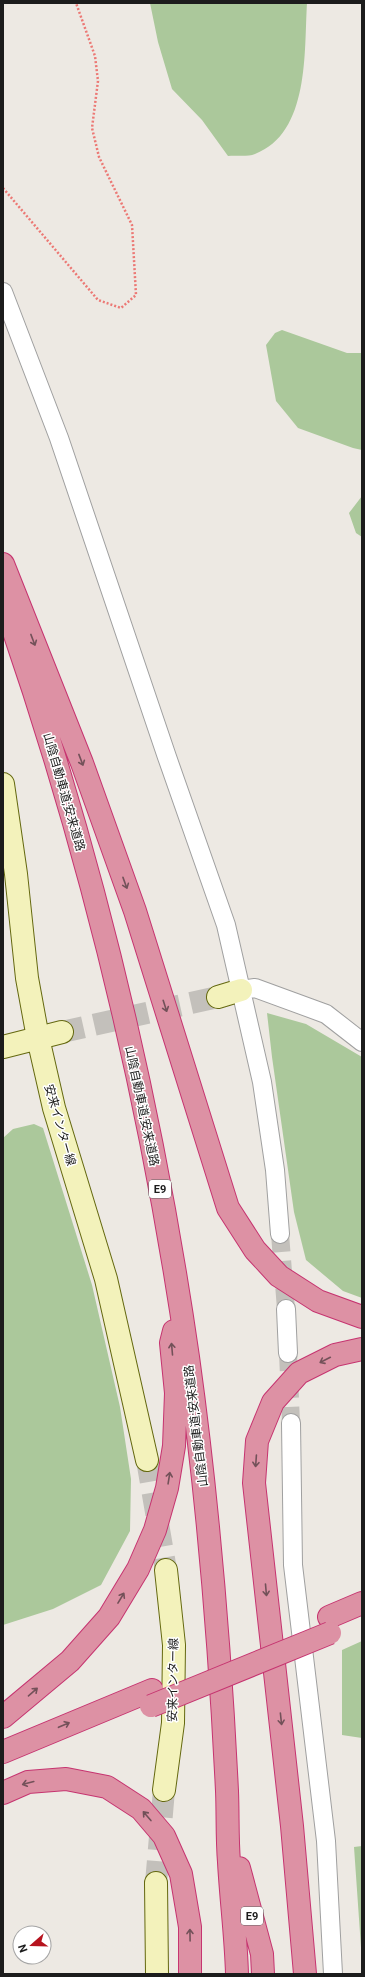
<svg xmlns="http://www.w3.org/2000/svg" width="365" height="1977" font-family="Roboto,'Noto Sans JP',sans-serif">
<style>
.forest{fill:#abc89b}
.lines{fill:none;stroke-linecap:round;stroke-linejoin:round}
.street-tunnel{stroke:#c3c0bb;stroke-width:18;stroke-dasharray:18 9;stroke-linecap:butt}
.secondary-tunnel{stroke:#c3c0bb;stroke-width:22;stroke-dasharray:22 11;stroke-linecap:butt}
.street-casing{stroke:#a0a0a0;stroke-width:20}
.secondary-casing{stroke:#64680f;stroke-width:24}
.highway-casing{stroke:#c63470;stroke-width:24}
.path{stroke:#ec7975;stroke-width:2.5;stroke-dasharray:2 2;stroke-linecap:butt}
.street{stroke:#fff;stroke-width:18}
.secondary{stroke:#f3f2bb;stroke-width:22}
.highway{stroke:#dd91a4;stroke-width:22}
.highway-bridge-casing{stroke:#c63470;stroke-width:24;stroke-linecap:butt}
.highway-bridge{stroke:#dd91a4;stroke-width:22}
.oneway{stroke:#735159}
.labels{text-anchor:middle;stroke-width:3;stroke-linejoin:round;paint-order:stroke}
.shield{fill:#fff;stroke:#606060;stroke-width:1}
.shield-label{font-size:11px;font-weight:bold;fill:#1c1c1c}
.street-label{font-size:12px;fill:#1c1c1c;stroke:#fff}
</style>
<rect width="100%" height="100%" fill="#ede9e3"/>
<path class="forest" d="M150 3H307C304 51 310 133 255 154 248 157 236 155 228 156L202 120 172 89 158 42Z
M282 330 347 353H362V450L353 448 298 428 285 412 276 401 266 345 275 333Z
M362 496V537L356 533 349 513Z
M267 1013 306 1024 362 1057V1298L343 1291 306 1260 294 1212 272 1057Z
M34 1124 43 1128 92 1285 120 1407 131 1479 130 1531 101 1585 53 1609 3 1625V1138L13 1129Z
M362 1641V1738L342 1735V1650Z
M362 1846V1962L354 1847Z"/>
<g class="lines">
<path class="street-tunnel" d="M280 1234 286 1309
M288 1353 291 1423"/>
<path class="secondary-tunnel" d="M62 1032 218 997
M147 1460 166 1570
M156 1883 164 1790"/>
<g class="street-casing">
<path id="street" d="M3 292 59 438 167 757 226 925 262 1082 275 1170 280 1234
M241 990 255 988 326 1014 362 1042
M286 1309 288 1353
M291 1423 293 1565 326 1841 333 1974"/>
</g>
<g class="secondary-casing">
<path id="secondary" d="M3 784 16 874 27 978 38 1038 54 1108 106 1279 147 1460
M218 997 241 990
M3 1047 62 1032
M164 1790 173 1723 174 1645 166 1570
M156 1883 157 1974"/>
</g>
<g class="highway-casing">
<path id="highway" d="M3 564 82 763 135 911 228 1208 255 1250 279 1276 318 1301 362 1317
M3 600C89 845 151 1100 188 1357 208 1501 220 1647 227 1791 228 1815 227 1838 229 1862 231 1899 236 1937 237 1974
M329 1617 362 1603
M3 1717 70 1661 109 1617 138 1569 155 1530 167 1488 174 1446 176 1393 171 1343 174 1331
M3 1752 152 1690
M3 1793 28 1782 66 1779 107 1787 141 1809 164 1836 181 1874 190 1927V1974
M239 1868 262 1954 263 1974
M305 1974 292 1826 254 1483 257 1441 273 1402 299 1373 335 1355 362 1349"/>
</g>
<path class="path" d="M3 188 98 300 121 308 136 295 132 225 99 157 92 128 98 81 95 56 76 3"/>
<use href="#street" class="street"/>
<use href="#secondary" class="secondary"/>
<use href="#highway" class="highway"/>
<g class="highway-bridge-casing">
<path id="highway-bridge" d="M151 1706 330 1633"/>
</g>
<use href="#highway-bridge" class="highway-bridge"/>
</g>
<defs><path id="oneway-shaft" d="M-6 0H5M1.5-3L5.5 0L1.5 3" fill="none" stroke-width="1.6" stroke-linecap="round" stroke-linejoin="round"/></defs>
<g class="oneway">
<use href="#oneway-shaft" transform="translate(33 640) rotate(69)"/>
<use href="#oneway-shaft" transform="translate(81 760) rotate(69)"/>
<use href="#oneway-shaft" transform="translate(125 883) rotate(70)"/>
<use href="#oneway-shaft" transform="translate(165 1006) rotate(72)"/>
<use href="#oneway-shaft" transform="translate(172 1349) rotate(-95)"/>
<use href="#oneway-shaft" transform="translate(325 1360) rotate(153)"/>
<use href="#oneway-shaft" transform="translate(256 1461) rotate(94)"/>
<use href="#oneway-shaft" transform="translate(169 1478) rotate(-81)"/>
<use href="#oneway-shaft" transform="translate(266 1590) rotate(85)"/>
<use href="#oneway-shaft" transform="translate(121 1598) rotate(-59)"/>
<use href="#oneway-shaft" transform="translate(33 1692) rotate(-41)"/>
<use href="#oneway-shaft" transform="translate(281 1719) rotate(84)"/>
<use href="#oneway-shaft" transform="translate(64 1725) rotate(-23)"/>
<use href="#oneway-shaft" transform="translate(28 1783) rotate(165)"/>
<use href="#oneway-shaft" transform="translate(147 1816) rotate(-131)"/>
<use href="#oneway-shaft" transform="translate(190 1935) rotate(-91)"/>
</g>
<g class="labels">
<g class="shield">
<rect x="149" y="1180" width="22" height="18" rx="3"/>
<rect x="241" y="1907" width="22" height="18" rx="3"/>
</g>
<g class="shield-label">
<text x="160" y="1193">E9</text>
<text x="252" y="1920">E9</text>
</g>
<g class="street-label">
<text transform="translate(64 792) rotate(74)" y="4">山陰自動車道;安来道路</text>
<text transform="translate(142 1106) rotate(78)" y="4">山陰自動車道;安来道路</text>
<text transform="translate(60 1125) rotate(74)" y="4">安来インター線</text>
<text transform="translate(196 1426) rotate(-97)" y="4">山陰自動車道;安来道路</text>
<text transform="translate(173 1680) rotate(-89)" y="4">安来インター線</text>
</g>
</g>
<rect width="365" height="1977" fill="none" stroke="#1c1c1c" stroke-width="8"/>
<g transform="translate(32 1945) rotate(250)"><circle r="19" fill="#ffffff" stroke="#a4a4a4"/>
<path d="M0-3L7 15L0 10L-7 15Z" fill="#b6131e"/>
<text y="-6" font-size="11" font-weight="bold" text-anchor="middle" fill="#1c1c1c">N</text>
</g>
</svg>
